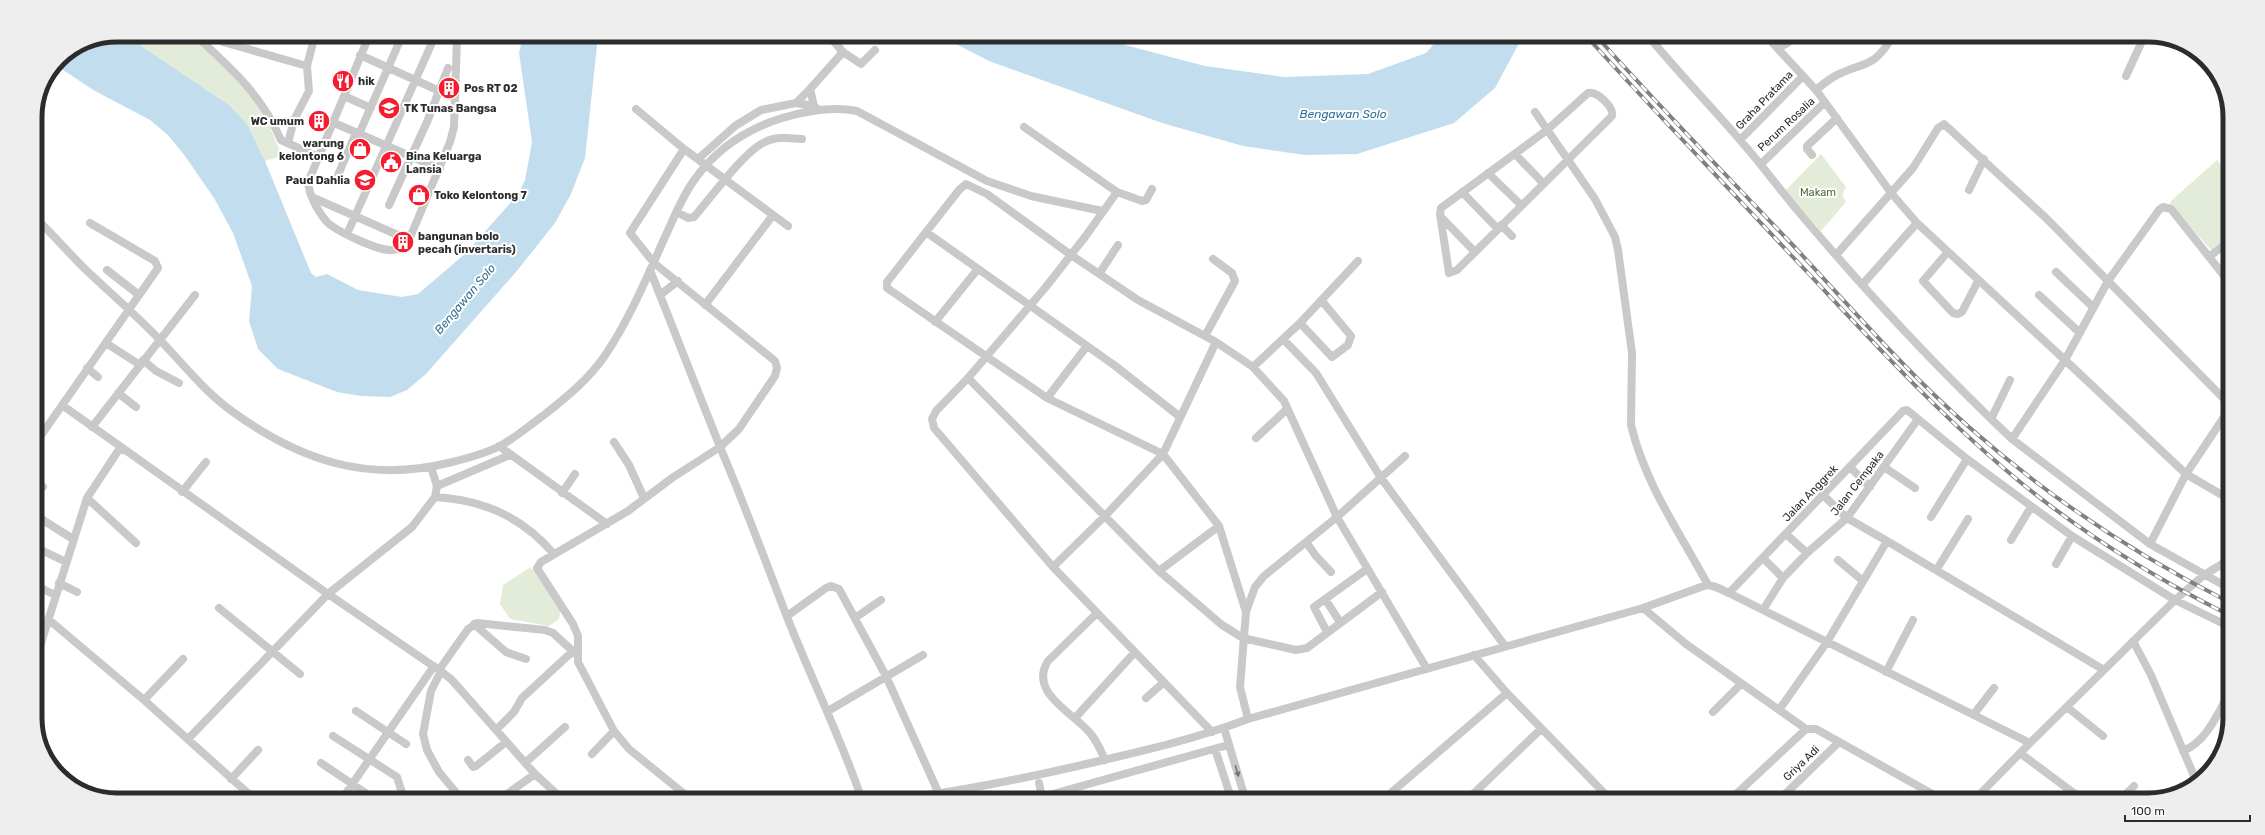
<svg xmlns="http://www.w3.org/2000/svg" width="2265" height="835" font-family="Rubik,sans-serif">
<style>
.green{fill:#e3ecd8}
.water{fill:#c2deee}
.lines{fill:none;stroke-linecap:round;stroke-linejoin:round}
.minor{stroke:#c9c9c9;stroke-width:8}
.rail-casing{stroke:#818181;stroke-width:4}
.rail{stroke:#fff;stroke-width:2.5;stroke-dasharray:8;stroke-linecap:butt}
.oneway{fill:#737373}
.labels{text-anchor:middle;stroke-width:4;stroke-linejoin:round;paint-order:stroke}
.poi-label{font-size:11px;font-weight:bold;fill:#2c2c2c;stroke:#fff;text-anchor:start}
.street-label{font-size:11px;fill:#2c2c2c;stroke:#fff}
.park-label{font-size:11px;fill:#506c36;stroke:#fff}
.water-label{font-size:12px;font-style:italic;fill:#337195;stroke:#fff}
.rim{fill:none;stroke:#2c2c2c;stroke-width:5}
</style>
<rect width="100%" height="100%" fill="#fff"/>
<path class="green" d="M125 35H191L239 77 266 118 282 156 265 161 247 124 229 105Z
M1821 154 1846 187 1842 195 1846 202 1821 231 1785 191Z
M2217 160 2229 174V238L2212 251 2175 210 2170 205 2171 201Z
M529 568 533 569 561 609 559 619 549 626 510 619 500 604 503 585Z"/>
<path class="water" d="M117 35H125L229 105 247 124 265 161 311 273 316 277 327 274 358 290 402 297 418 294 466 253 505 209 519 193 525 180 532 142 519 53 523 36H598L585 158 571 194 555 223 516 272 426 374 407 390 390 397 361 396 337 392 278 369 258 349 249 321 252 286 233 233 214 198 185 156 168 135 150 120 95 91 60 68 54 67C69 45 93 40 117 35Z
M946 37H1106L1125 45 1205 66 1284 77 1368 74 1426 53 1439 38H1522L1495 88 1454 123 1357 154 1305 155 1243 146 1162 123 989 61 954 43Z"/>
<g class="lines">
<path class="minor" d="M195 35C231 68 261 94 281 140L318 157
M213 35 223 42 307 66
M369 36 309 180C306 191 319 213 327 222 336 231 378 251 392 250 400 250 405 246 409 240L450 142 454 127 457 36
M1650 38C1681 76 1715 110 1746 147 1766 170 1783 194 1803 217 1869 295 1938 369 2012 439
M1768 38 1816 90 1892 194 1917 223 2065 360 2012 439 2150 544
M1779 48 1795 38
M843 52 861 64 875 50
M360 55 455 98
M2126 76 2143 39
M1816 90C1823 84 1830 78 1839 74 1865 62 1874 67 1891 39
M1588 93C1597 91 1614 107 1612 116L1457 270 1449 273 1440 214 1441 208 1547 130Z
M344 96 371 108
M796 103 810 89
M814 106 810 89 843 52 829 36
M636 109 684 149
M1535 112 1595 199 1615 237 1618 250 1632 353 1631 425C1645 484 1680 533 1708 585
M332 122 440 169
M1024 127 1117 192 1085 237 1045 288 968 378 936 411 932 419 934 428 1053 567 1212 732
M359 134 402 36
M1740 140 1803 76
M288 143 294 120 309 91 307 66 315 35
M1515 154 1543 183
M1812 155 1807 149V146L1837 118
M698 159 735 126 761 110 796 103 814 106 819 110
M1762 163 1825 102
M1488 173 1521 205
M335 182 356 133
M1969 190 1984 159
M1117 192 1142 201 1146 200 1152 189
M1462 192 1498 229
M314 198 409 240
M389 205 427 122 448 68
M677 212 688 218 694 217C709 200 744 152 763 143 775 136 789 138 802 139
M35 217C52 234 68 252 84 268 109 292 136 315 160 340 184 365 205 392 233 412 299 460 367 483 448 463 465 459 484 454 500 446 515 438 530 425 544 415 567 397 590 378 606 354 630 318 647 277 665 237 674 218 682 196 695 179 717 148 747 129 782 118 806 111 833 106 857 111L987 181 1031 196 1102 211
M1441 217 1475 252
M1501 225 1512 236
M926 232 1114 365 1179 416
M347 234 435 36
M1947 253 1923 281 1953 313 1958 314 1962 312 1978 281
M1836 255 1913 168 1938 128 1944 124 2046 218 2228 403
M2209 257 2229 241
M107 270 139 295
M650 270 720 447 739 429 775 376 777 368 775 361 654 263 630 233 684 149 788 226
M2056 272 2093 307
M1099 274 1118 245
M1862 285 1917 223
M660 295 678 281
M2039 295 2080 333
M705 305 773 215
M935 322 977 270
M1300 323 1332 357 1348 345 1351 336 1322 301
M1205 336 1235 281 1232 273 1213 259
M1283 339 1316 373 1381 478 1505 646
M1216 342 1253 367 1284 401 1337 517 1427 669
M106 343 140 365
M143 360 156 371 179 383
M1253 367 1300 323 1358 261
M87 368 98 377
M968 378 1159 571 1222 625 1243 638 1296 650 1307 648 1382 592
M118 393 136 407
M1047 398 1087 346
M62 405 328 594 439 670 451 679 535 774 560 797
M1991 419 2010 380
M92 427 195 295
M1256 438 1287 409
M614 442 629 465 644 498
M35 444 158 268 155 261 90 223
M499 446 607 524
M1850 467 1870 487
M1884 467 1915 488
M35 482 43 487
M437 486 510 455
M182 492 206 462
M562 493 575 474
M1823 495 1847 518 1887 541
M435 497C484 500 522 517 554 554
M87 498 136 543
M2227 498 2186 474 2228 411
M35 515 73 539
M1931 517 1967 459
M1786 534 1807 553
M2011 540 2031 507
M1306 542 1316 556 1331 572
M35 547 66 562
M1763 558 1783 578
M1838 560 1863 581
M2056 564 2072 536
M1053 567 1105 516 1163 454 1216 342 1138 300 1071 255 987 194 966 184 959 190 887 282V288L1047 398 1163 454 1219 526 1246 612
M1937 569 1968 519
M1159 571 1219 526
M59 583 77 592
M35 585 55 595
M2227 587 2150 544 2186 474 2065 360 2108 281 2159 210 2163 207 2171 209 2229 282
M1729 593 1903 411 1907 410 1967 459 2072 536 2175 600 2226 625
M1325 599 1340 622
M219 608 300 674
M1643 608 1686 644 1806 729H1816L1936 796 1948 800
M1763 610 1783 578 1807 553 1847 518 1918 419
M1097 613 1048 661C1028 693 1074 713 1090 733 1097 741 1101 751 1105 760
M787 616 826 588 831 586 839 589 886 676 939 794
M855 618 881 600
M48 619 144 700 251 796
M474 624 506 652 526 659
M1327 632 1314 607 1367 569
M2133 641 2151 675 2197 783
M1474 655 1507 693 1610 799
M35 662 87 498 120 448 123 450
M439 670 468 629 477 623 545 630 553 633 577 655
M441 671 431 691 423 734 427 750 439 772 459 796
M1886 672 1913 620
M1146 698 1164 682
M144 700 183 659
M2067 707 2103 736
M1779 710 1827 642 1887 541 2104 670
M356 711 406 744
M828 711 923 655
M1713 712 1741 684
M1974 714 1994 688
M1075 718 1135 652
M1248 719 1240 687 1246 612 1255 587 1264 576 1337 517 1405 456
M1224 728 1245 798
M496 730 514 712 522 698 573 651
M333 736 397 777 403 796
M188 739 328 594 412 527 435 497 437 486 431 467
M1215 749 1231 798
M2183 751C2204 743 2216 718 2226 699
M2020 753 2083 800
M592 754 614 731
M468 760 473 767 476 766 506 742
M321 763 370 796
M525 763 565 727
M231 779 258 750
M2196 782 2213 761
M1039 783 1042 798
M507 794 535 774
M344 796 434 666
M688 797 629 749 614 731 578 662V636L573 624 537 568 541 562 628 511 672 478 720 447C744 503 765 560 787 617 811 678 840 736 861 797
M913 797C974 789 1035 776 1095 762 1147 750 1198 738 1248 719L1643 608 1701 587 1708 585 1716 587 1729 593 2030 743 2175 600 2204 575 2227 561
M1042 797 1228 745
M1212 798 1230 793
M1385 798 1507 693
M1468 799 1541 729
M1731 799 1806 729
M1780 799 1838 743
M1971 800 1979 795 2030 743
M2120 800 2134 786"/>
<g class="rail-casing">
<path id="rail" d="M1588 38C1654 111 1723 182 1790 254 1866 334 1939 416 2025 486 2087 536 2155 578 2227 614
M1598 38C1660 107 1724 173 1788 240 1847 303 1904 370 1969 427 2047 496 2134 554 2227 601"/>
</g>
<use href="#rail" class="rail"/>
</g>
<defs><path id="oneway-solid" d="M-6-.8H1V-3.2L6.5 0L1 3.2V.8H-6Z"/></defs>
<use class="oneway" href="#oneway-solid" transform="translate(1237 771) rotate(73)"/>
<defs>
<g id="restaurant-disc" transform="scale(1.15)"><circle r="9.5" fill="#f61c30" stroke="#fff"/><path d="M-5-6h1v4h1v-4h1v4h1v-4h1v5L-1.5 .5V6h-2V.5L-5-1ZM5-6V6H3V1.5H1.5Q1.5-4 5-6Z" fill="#fff"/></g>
<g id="building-disc" transform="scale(1.15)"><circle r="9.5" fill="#f61c30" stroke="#fff"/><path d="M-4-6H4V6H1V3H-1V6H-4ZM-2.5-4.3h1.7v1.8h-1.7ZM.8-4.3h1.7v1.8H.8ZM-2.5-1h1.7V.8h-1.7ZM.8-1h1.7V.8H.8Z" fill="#fff"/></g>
<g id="school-disc" transform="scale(1.15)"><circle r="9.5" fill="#f61c30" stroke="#fff"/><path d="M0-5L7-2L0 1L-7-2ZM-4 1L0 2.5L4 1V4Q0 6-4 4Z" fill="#fff"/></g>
<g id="shop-disc" transform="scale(1.15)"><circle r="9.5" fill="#f61c30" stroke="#fff"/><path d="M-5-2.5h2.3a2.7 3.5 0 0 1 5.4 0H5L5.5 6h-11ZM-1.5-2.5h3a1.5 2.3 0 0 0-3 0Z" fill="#fff"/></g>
<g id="civic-disc" transform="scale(1.15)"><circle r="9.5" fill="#f61c30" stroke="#fff"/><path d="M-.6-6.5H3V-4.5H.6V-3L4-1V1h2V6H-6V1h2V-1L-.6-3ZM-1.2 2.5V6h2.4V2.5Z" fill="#fff"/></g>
</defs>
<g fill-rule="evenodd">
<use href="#restaurant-disc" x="343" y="81"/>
<use href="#building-disc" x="449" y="88"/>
<use href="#school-disc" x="389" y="108"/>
<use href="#building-disc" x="319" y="121"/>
<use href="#shop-disc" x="360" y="149"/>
<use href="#civic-disc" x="391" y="162"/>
<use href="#school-disc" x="365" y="180"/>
<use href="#shop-disc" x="419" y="195"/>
<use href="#building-disc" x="403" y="242"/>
</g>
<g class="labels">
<g class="poi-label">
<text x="358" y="85">hik</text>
<text x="464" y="92">Pos RT 02</text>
<text x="404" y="112">TK Tunas Bangsa</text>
<text x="304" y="125" text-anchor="end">WC umum</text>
<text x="344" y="147" text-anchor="end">warung<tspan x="344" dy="13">kelontong 6</tspan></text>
<text x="406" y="160">Bina Keluarga<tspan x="406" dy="13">Lansia</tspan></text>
<text x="350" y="184" text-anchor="end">Paud Dahlia</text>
<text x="434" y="199">Toko Kelontong 7</text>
<text x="418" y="240">bangunan bolo<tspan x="418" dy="13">pecah (invertaris)</tspan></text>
</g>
<g class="street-label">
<text transform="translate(1764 100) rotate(-46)" y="4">Graha Pratama</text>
<text transform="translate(1786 124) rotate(-43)" y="4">Perum Rosalia</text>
<text transform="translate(1857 483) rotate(-52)" y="4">Jalan Cempaka</text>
<text transform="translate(1810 493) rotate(-46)" y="4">Jalan Anggrek</text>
<text transform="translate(1801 763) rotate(-44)" y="4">Griya Adi</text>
</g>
<g class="park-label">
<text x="1818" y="196">Makam</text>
</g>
<g class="water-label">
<text x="1343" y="118">Bengawan Solo</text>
<text transform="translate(465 299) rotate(-50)" y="4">Bengawan Solo</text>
</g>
</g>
<path d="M0 0H2265V835H0ZM117 42H2148A75 75 0 0 1 2223 117V718A75 75 0 0 1 2148 793H117A75 75 0 0 1 42 718V117A75 75 0 0 1 117 42Z" fill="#eee" fill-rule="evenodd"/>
<path class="rim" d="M117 42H2148A75 75 0 0 1 2223 117V718A75 75 0 0 1 2148 793H117A75 75 0 0 1 42 718V117A75 75 0 0 1 117 42Z"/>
<path d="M2125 815v6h125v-6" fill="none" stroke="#2c2c2c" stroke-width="2"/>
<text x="2131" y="815" font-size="12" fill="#2c2c2c" stroke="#ffffff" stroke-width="3" paint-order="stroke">100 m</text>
</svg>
